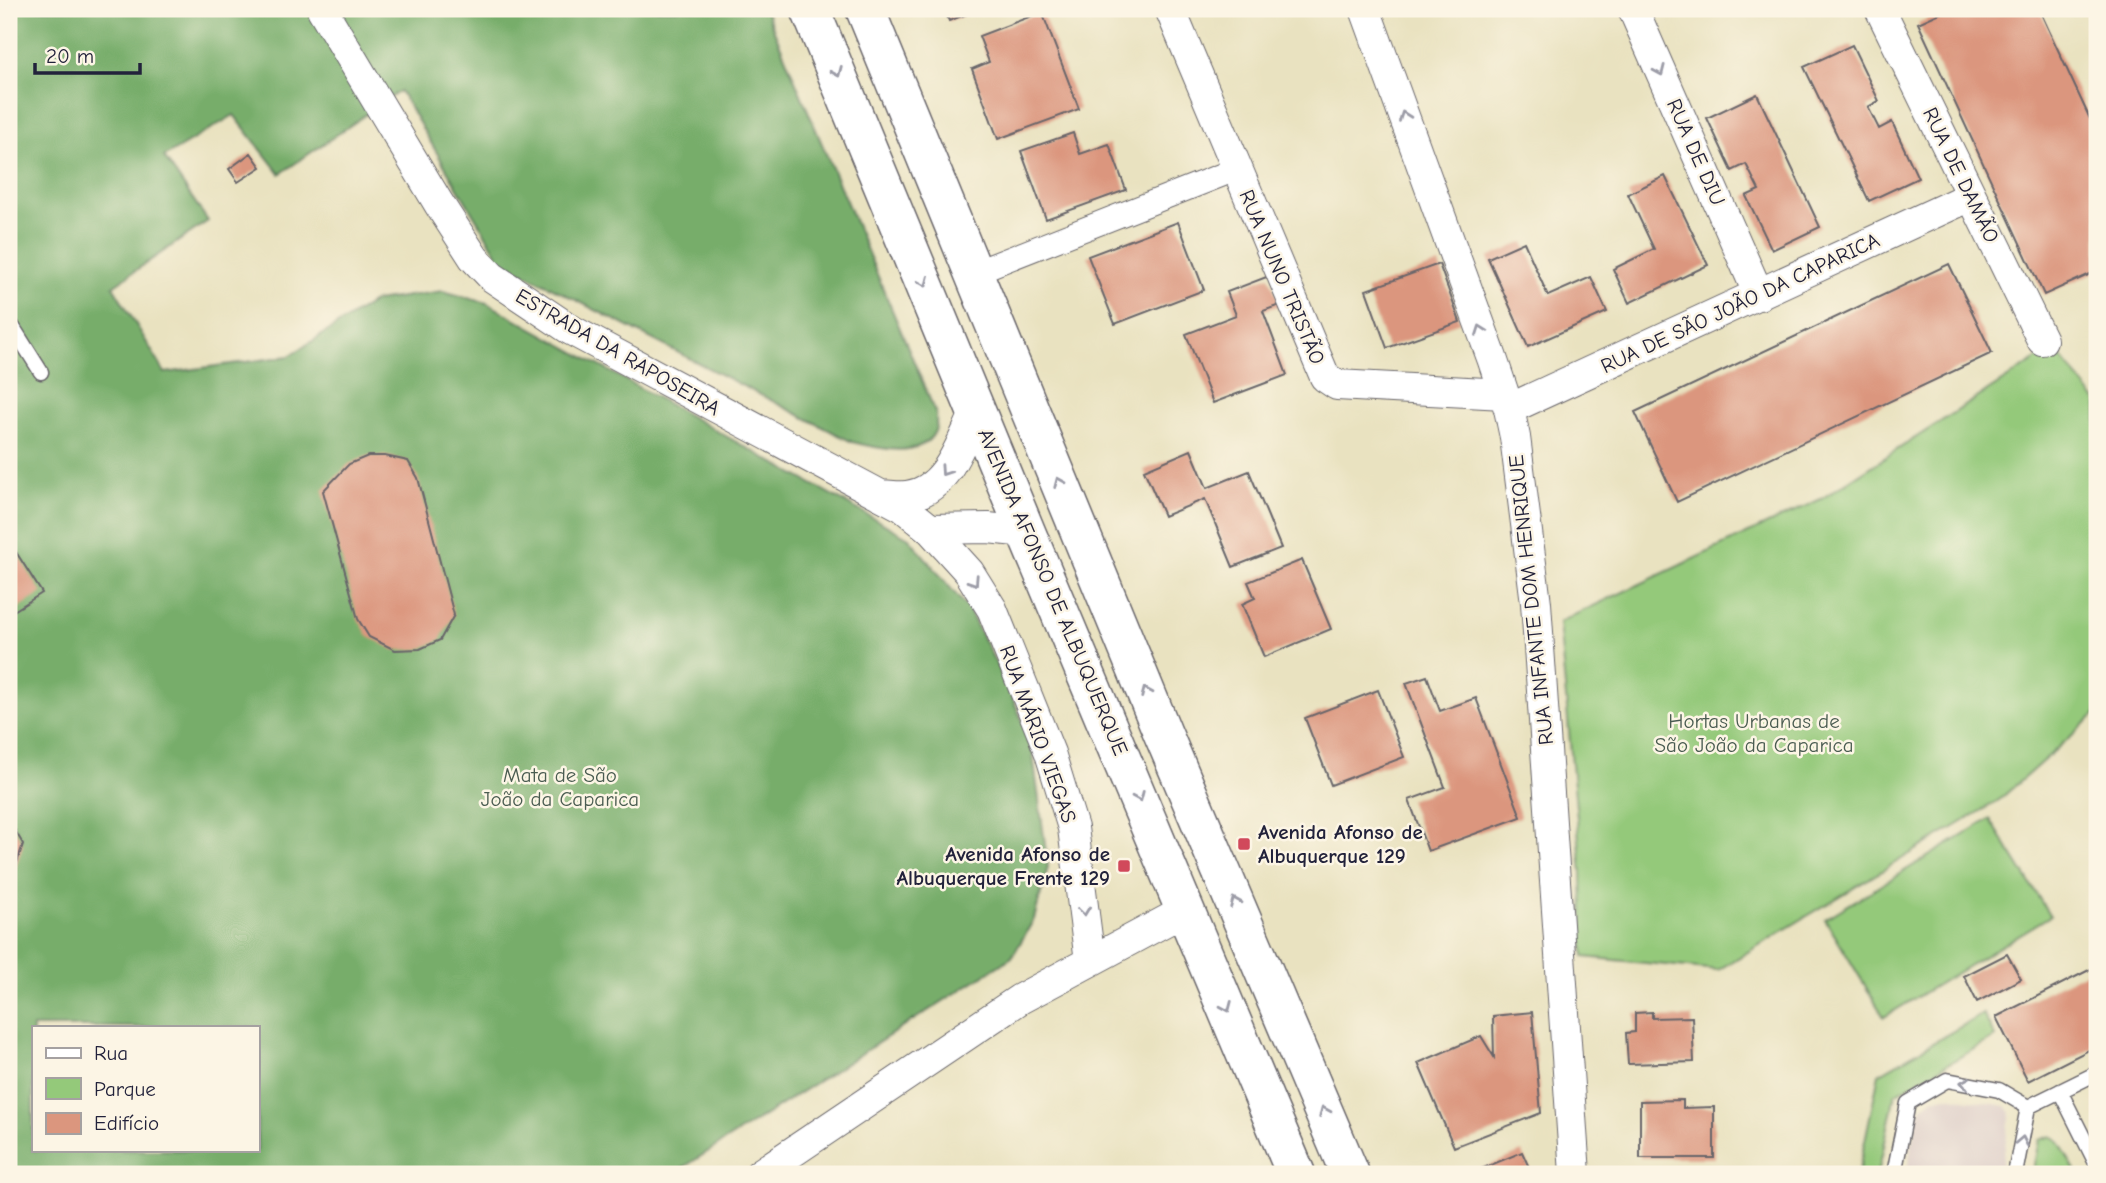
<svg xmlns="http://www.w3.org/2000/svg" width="2106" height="1183" font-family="'Comic Neue',sans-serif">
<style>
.industrial{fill:#d1bfbe}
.green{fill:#94c97a;stroke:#5b765a;stroke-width:2}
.forest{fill:#77ad6a;stroke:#4c6852;stroke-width:2;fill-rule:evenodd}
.building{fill:#db967e}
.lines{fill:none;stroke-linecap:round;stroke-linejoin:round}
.service-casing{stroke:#68656a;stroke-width:17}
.pedestrian-casing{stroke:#68656a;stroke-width:25}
.minor-casing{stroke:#68656a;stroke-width:32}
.primary-casing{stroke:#68656a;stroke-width:41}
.service{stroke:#fff;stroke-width:14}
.pedestrian{stroke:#fff;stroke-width:23}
.minor{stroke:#fff;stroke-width:30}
.primary{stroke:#fff;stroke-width:38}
.oneway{stroke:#9c9ca7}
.poi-dot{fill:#d1495b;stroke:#fcf5e5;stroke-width:2.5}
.labels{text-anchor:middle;stroke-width:5;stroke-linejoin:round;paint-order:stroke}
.street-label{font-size:21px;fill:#22223b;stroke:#fcf5e5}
.park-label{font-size:21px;fill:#4a5c51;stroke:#fcf5e5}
.poi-label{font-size:21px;font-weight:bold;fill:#22223b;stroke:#fcf5e5;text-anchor:start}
</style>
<rect width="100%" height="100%" fill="#fcf5e5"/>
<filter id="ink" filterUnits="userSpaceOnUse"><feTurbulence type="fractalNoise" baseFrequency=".0143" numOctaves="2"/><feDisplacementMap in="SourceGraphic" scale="14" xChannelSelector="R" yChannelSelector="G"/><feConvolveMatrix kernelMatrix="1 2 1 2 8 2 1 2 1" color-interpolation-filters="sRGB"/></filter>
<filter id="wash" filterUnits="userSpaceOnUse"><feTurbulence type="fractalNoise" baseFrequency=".00686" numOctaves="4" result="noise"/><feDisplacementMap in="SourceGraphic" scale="28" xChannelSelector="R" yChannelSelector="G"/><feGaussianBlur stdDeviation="1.57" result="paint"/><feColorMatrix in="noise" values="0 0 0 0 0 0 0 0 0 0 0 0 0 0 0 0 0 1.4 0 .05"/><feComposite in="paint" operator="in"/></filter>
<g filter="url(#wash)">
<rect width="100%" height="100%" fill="#e9e2c0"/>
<path class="industrial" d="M1946 1096 2006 1106 2011 1113 2000 1174H1906L1918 1116 1923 1106 1933 1099Z"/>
<path class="green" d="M2054 348 2097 402V713L1999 800 1718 970 1584 957 1582 873 1559 622 1821 499Z
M1990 819 2050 916 1884 1017 1825 919Z
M1983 1014 1995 1037 1895 1094 1878 1174H1858L1879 1074Z
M2051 1136 2058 1140 2077 1174H2032L2039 1140Z"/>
<path class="forest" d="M9 9H765L936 414C936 419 937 427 935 431 922 460 876 448 852 442L502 262 400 91 280 174 234 115 164 157 208 221 113 286 165 373 289 356 375 301 443 291 487 303 909 538 968 609 1004 679 1031 740 1048 867 1034 919 1012 957 673 1174H9ZM33 1027H257V1150H33Z"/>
<g id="blocks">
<path class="building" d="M944 9H980L949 21Z
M1949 9H2039L2097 134V271L2044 295 1918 23Z
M1042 12 1079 109 998 139 972 69 989 62 979 36Z
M1852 45 1879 101 1868 107 1879 129 1892 122 1918 178 1869 201 1804 67Z
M1757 94 1820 227 1772 250 1746 196 1759 190 1746 164 1732 171 1707 118Z
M1073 133 1080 154 1109 144 1126 190 1046 219 1021 151Z
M251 153 261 167 238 182 229 169Z
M1665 176 1708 265 1629 303 1613 269 1654 249 1628 194Z
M1178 222 1204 290 1115 324 1088 256Z
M1524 242 1548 296 1591 277 1607 312 1528 347 1488 258Z
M1439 264 1460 322 1387 348 1366 290Z
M1949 264 1992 353 1677 502 1635 412Z
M1269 276 1280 305 1263 311 1287 375 1213 403 1186 334 1236 315 1227 292Z
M1191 450 1207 488 1249 471 1281 548 1233 567 1205 499 1164 516 1144 470Z
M368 456H385L408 461 418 478 454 615 440 640 420 649 395 650 369 637 358 619 323 491 349 464Z
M9 541 42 593 9 614Z
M1302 560 1331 629 1264 657 1242 604 1255 598 1248 582Z
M1427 676 1440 711 1476 698 1521 817 1428 851 1409 800 1445 787 1406 683Z
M1378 690 1404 757 1331 785 1305 718Z
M9 820 23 844 14 872 9 876Z
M2007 954 2021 979 1977 1002 1964 976Z
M2097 966V1046L2028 1081 1996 1017Z
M1532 1012 1541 1113 1454 1147 1418 1063 1481 1036 1494 1057 1493 1016Z
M1652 1012V1018L1692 1017 1694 1062 1628 1064 1626 1033 1635 1032V1013Z
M1683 1100V1108L1714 1107V1158H1640V1101Z
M1522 1152 1532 1174H1483L1481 1169Z"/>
</g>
</g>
<g filter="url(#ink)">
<use href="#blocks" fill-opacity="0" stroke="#68656a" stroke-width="2"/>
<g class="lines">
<g class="service-casing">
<path id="service" d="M9 321 41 372
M2060 1091 2097 1165
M2028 1107 2097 1073
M1894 1174 1908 1103 1947 1080 1999 1090 2028 1107
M2015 1174 2028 1107"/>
</g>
<g class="pedestrian-casing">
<path id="pedestrian" d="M973 273 1237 169"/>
</g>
<g class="minor-casing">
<path id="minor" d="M322 9 439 204 474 258 492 277 571 330 903 507 930 529 969 572 992 609 1050 753 1073 828 1090 961
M1170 9 1325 377 1337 385 1504 394
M1365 9 1492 358 1509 409 1515 437 1536 603 1575 1174
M1633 9 1759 295
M1880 9 2042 340
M1509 409 1971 196
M880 495C888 495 898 497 907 496 948 491 961 441 977 410
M930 529 988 528 1026 532
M760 1174 1020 999 1186 910"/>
</g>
<g class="primary-casing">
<path id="primary" d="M810 9 1026 532 1296 1174
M865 9 1163 734 1350 1174"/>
</g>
<use href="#service" class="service"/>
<use href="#pedestrian" class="pedestrian"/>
<use href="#minor" class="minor"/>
<use href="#primary" class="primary"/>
</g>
<defs><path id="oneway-chevron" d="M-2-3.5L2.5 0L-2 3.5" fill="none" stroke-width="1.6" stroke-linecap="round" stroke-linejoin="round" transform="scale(1.75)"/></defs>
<g class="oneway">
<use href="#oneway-chevron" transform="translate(1660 71) rotate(66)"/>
<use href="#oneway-chevron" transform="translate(837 72) rotate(67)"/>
<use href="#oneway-chevron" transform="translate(1404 116) rotate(-110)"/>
<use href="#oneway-chevron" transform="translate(924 282) rotate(67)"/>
<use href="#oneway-chevron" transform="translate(1481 330) rotate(-110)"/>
<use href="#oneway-chevron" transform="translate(945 471) rotate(124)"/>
<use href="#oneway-chevron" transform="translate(1059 482) rotate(-113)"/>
<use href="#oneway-chevron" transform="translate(974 581) rotate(57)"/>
<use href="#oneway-chevron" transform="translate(1146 692) rotate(-113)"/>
<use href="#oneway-chevron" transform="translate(1139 797) rotate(67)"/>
<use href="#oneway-chevron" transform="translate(1235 902) rotate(-113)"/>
<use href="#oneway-chevron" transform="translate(1084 911) rotate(83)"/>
<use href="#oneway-chevron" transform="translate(1227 1007) rotate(67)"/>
<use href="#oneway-chevron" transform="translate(1965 1083) rotate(-170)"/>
<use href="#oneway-chevron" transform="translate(1324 1111) rotate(-113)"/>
<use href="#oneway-chevron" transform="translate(2022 1141) rotate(-79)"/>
</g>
</g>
<g class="poi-dot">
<rect x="1237" y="837" width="14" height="14" rx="3.5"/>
<rect x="1117" y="859" width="14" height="14" rx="3.5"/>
</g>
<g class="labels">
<g class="street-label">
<text transform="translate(1696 152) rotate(66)" y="7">RUA DE DIU</text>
<text transform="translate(1961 175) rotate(64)" y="7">RUA DE DAMÃO</text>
<text transform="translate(1282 277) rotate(67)" y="7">RUA NUNO TRISTÃO</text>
<text transform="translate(1740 303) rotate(-25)" y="7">RUA DE SÃO JOÃO DA CAPARICA</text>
<text transform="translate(618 352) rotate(30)" y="7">ESTRADA DA RAPOSEIRA</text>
<text transform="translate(1053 592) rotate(67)" y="7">AVENIDA AFONSO DE ALBUQUERQUE</text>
<text transform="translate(1531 600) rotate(-96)" y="7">RUA INFANTE DOM HENRIQUE</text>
<text transform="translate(1038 734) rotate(70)" y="7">RUA MÁRIO VIEGAS</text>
</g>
<g class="park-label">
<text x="1754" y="728">Hortas Urbanas de<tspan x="1754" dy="24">São João da Caparica</tspan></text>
<text x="560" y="782">Mata de São<tspan x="560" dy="24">João da Caparica</tspan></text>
</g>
<g class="poi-label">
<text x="1258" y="839">Avenida Afonso de<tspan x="1258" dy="24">Albuquerque 129</tspan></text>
<text x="1110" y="861" text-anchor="end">Avenida Afonso de<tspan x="1110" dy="24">Albuquerque Frente 129</tspan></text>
</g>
</g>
<rect width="2106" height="1183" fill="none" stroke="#fcf5e5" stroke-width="35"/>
<rect x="32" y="1026" width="228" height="126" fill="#fcf5e5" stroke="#a5a1a1" stroke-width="2"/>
<rect x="46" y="1048" width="35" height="10" fill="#ffffff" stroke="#a5a1a1" stroke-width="2"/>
<text x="94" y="1060" font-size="21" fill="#22223b">Rua</text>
<rect x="46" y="1078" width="35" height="21" fill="#94c97a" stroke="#a5a1a1" stroke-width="2"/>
<text x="94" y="1096" font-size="21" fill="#22223b">Parque</text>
<rect x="46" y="1113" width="35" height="21" fill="#db967e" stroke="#a5a1a1" stroke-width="2"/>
<text x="94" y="1130" font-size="21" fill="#22223b">Edifício</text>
<path d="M35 63v10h105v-10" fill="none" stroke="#22223b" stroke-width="3.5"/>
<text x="46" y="63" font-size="21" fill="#22223b" stroke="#fcf5e5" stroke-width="5" paint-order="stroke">20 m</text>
</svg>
